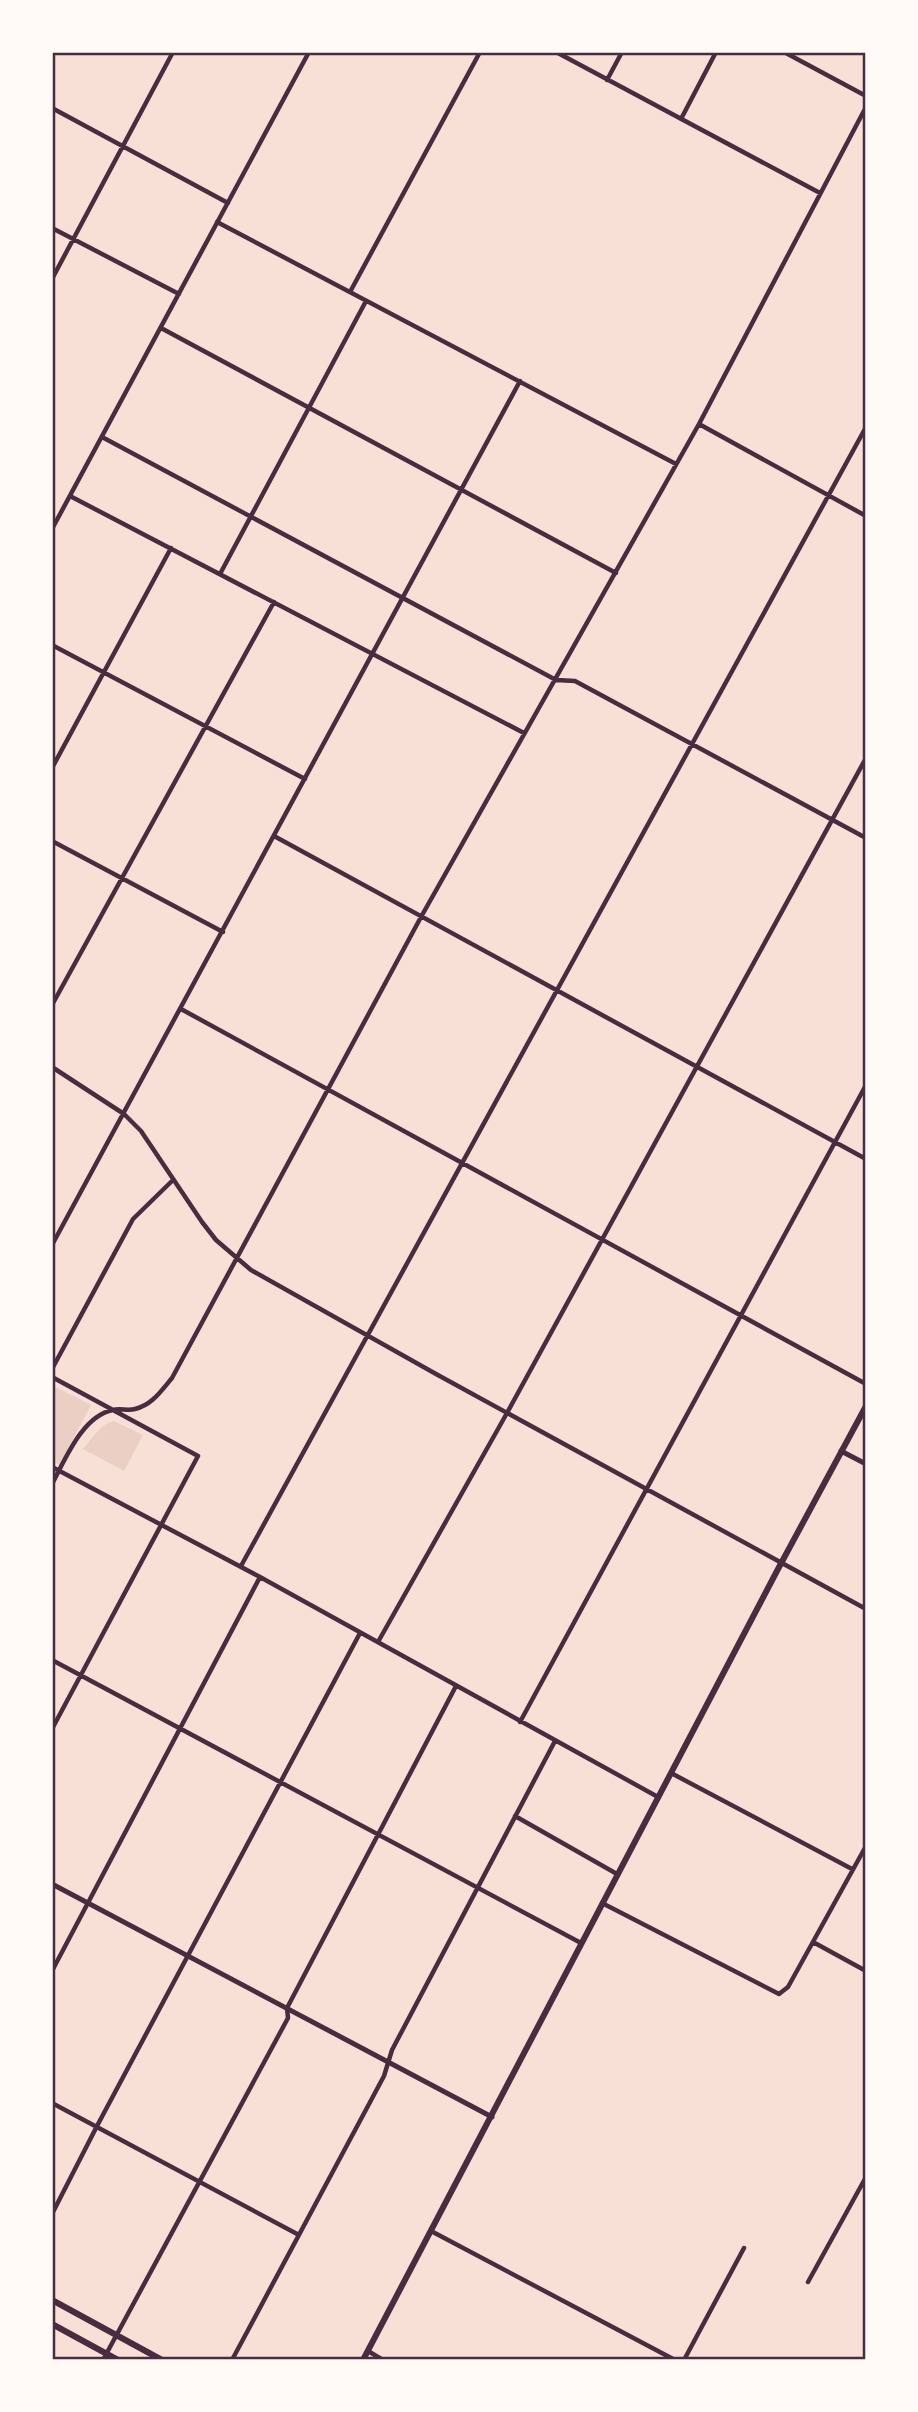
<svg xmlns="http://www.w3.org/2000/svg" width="918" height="2412" font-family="Manrope,sans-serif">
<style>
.green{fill:#ebcfc5}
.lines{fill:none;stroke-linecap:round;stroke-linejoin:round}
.minor{stroke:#4a2c40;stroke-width:4.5}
.tertiary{stroke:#4a2c40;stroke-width:5}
.secondary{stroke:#4a2c40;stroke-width:6}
.neatline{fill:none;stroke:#4a2c40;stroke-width:2.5}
</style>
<rect width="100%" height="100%" fill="#f7e1d7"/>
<path class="green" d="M52 1385 91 1405 59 1465 53 1461Z
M114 1421 143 1435 124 1471 83 1449C92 1439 100 1424 114 1421Z"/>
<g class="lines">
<path class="minor" d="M556 52 820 193
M784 52 866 96
M607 80 622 52
M52 108 228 203
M681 119 716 52
M217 222 676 464
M52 228 179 294
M52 279 173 52
M350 292 480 52
M161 328 616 573
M699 424 866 516
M102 437 556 680 575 681 866 838
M70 496 524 733
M52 529 309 52
M220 574 366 301
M52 645 305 779
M52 768 171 548
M274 836 866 1159
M52 841 223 932
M52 1005 274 602
M181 1009 866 1384
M52 1067 124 1114 141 1131 202 1222 216 1240 251 1270 436 1374 866 1609
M52 1245 520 381
M52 1369 133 1219 173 1180
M52 1377 198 1456 52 1729
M52 1467 260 1577 658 1797
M52 1484C65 1460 82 1416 113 1410 120 1408 128 1411 135 1409 152 1405 161 1391 172 1378L421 917 699 424 866 107
M241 1566 866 427
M378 1642 507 1413 866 758
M52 1660 581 1943
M520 1722 866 1085
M671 1773 852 1869
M515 1816 617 1874
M602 1903 779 1994 788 1987 866 1846
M813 1942 866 1971
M52 1971 260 1577
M52 2103 299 2235
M52 2214 97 2126 360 1633
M431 2231 675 2360
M808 2282 866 2177
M368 2351 383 2360
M103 2360 288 2018 287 2008 456 1686
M232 2360 384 2076 392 2050 555 1741
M684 2360 744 2248"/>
<path class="tertiary" d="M841 1451 866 1464
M52 1884 492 2117"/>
<path class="secondary" d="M52 2300 162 2360
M52 2324 118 2360
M363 2360 778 1569 866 1406"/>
</g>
<rect width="918" height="2412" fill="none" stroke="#fffaf5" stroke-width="108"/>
<rect x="54" y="54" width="810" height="2304" class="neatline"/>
</svg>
